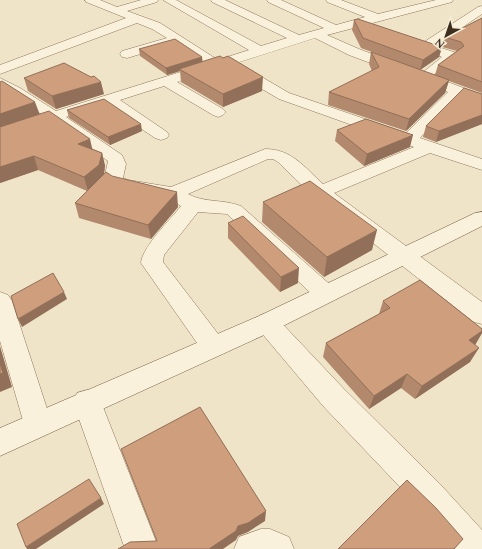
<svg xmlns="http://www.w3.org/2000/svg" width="482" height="549" font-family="Spectral,serif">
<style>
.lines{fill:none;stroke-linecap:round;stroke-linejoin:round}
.street-casing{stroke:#8d765c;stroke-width:1}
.secondary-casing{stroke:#6f573f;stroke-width:1}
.street{fill:#faf1dc;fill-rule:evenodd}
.secondary{fill:#faf1dc;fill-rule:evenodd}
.wall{fill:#b2896c}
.shaded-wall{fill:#916f58}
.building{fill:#cf9f7d;stroke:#916f58}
</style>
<rect width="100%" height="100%" fill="#f0e4c8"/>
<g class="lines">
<g class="street-casing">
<path id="street" d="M85 0H100L117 7 141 0H158L157 2 127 11 160 23 218 60 249 50 163 0H176L261 46 287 38 212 2 211 0H225L299 35 324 28 268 2 267 0H281L336 25 365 17 327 2 326 0H341L378 14 436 0H453L452 2 327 35 359 49 422 73 442 57 408 45 406 42 408 39 412 38 424 42 478 7 482 6V14L435 46 457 53 459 56 432 76 482 95V104L460 97 420 138 482 159V170L430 153 334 193 482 302V324L474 322 313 196 278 162 273 159H268L188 194C204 203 223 199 241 206L334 288 337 294 334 300 326 303 318 300 227 214 198 212 164 255 163 262 222 339 225 346 222 353 213 356 204 353 141 263C142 247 171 219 181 206 177 204 172 200 168 198 150 191 115 197 104 180L108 161 53 122 0 141V130L43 115 0 88V78L20 88 56 111 206 64 173 42 171 45 127 58 122 57 120 54 122 51 167 38 152 29 137 23 0 74V65L126 18 86 2ZM315 38 349 55 448 92 406 133 289 93 243 66H233L231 69 233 72 279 99 414 147 323 184C304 167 292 149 265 149L171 187 128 180 123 178 126 164 122 155 66 117 106 105 155 138 161 140 167 138 169 135 167 132 120 100 164 86 213 115 218 117 223 115 226 112 223 109 177 82Z
M0 292 8 295 12 301 52 424 48 433 38 437 28 433 24 424 0 341Z
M267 313 275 316 344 389 440 484 482 530V549H455L418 506 324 407 259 330 255 323 259 316Z
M87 390 97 393 101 402 159 549H125L73 402 77 393Z
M261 529H270L289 537 294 549H234L239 537Z"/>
</g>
<g class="secondary-casing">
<path id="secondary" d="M482 212V226L275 330 0 456V428L259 316 475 213Z"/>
</g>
<use href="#street" class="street"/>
<use href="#secondary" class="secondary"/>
</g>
<path class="wall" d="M482 18V93L449 81 445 93 406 131 328 105 329 92 372 71 369 64 371 52 399 62 361 48 352 30 354 20 442 47 439 57 420 70 435 75 438 65 457 51 442 47 445 37Z
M139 49 202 57V62L262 91 223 107 181 82 180 71 167 75 140 56Z
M24 78 104 94 56 109 28 91Z
M0 82 39 114 93 149 102 153 105 166 104 175 178 207 151 239 79 218 75 203 87 191 38 170 0 183Z
M482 94V124L436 142 423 137 426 126Z
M67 110 142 131 110 145 69 118Z
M337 130 410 147 364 166 335 141Z
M263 202 372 250 324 277 262 222Z
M228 223 298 283 280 292 228 238Z
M383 301 482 329V333L475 345 470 362 415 399 401 388 369 409 323 357 326 343 379 314Z"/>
<path class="shaded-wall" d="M442 47 439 57 420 70 423 60Z
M202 57 203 64 179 69 180 71 167 75 166 68Z
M263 77 262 91 223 107V94Z
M449 80 445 93 406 131 409 119Z
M101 82 104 94 56 109 52 96Z
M35 102 40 115 0 128V114Z
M482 115V124L436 142 439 131Z
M141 124 142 131 110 145 108 137Z
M413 135 410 147 364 166 367 154Z
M90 139 93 152 78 144Z
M102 153 105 166 103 179 88 191 84 177Z
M34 156 38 170 0 183V167Z
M177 192 178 207 151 239 148 225Z
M377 230 372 250 324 277 327 257Z
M299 268 298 283 280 292 281 277Z
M64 292 67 299 22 327 18 319Z
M482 331V333L475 345 469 340Z
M0 346 12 387 0 392Z
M479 348 470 362 415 399 422 386Z
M407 374 401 388 369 409 374 396Z
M101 498 104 504 36 549H27L26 547Z
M266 511 265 521 248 532 238 536 236 540 223 549H209L238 526Z"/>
<path class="building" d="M482 18V82L438 65 464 46 461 42 445 37Z
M358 19 442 47 423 60 363 38 354 20Z
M175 39 202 57 166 68 139 49Z
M371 52 449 80 409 119 329 92 379 67Z
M220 56 223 58 228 56 263 77 223 94 179 69Z
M64 63 91 77 94 76 101 82 52 96 24 78Z
M2 81 35 102 0 114V82Z
M464 88 482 94V115L439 131 426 126Z
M104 99 141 124 108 137 67 110Z
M49 111 90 139 78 144 102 153 99 165 84 177 34 156 0 167V127Z
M366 119 413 135 367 154 337 130Z
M106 172 112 176 177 192 148 225 75 203Z
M310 181 377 230 327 257 263 202Z
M243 216 299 268 281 277 228 223Z
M53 273 64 292 18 319 11 296Z
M420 280 482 329V331L469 340 479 348 422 386 407 374 374 396 326 343 390 308 383 301Z
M0 363 3 373 0 374Z
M200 407 266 511 248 523 238 526 236 531 209 549H118L130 542 157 541 121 449Z
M89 479 101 498 26 547 17 524Z
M407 480 436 508 463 539 454 549H338Z"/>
<g transform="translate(446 36) rotate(220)" stroke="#f7eed8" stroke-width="3" paint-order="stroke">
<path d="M0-3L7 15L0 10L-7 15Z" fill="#3d2e20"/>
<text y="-6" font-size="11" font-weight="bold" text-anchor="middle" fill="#3d2e20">N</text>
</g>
</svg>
